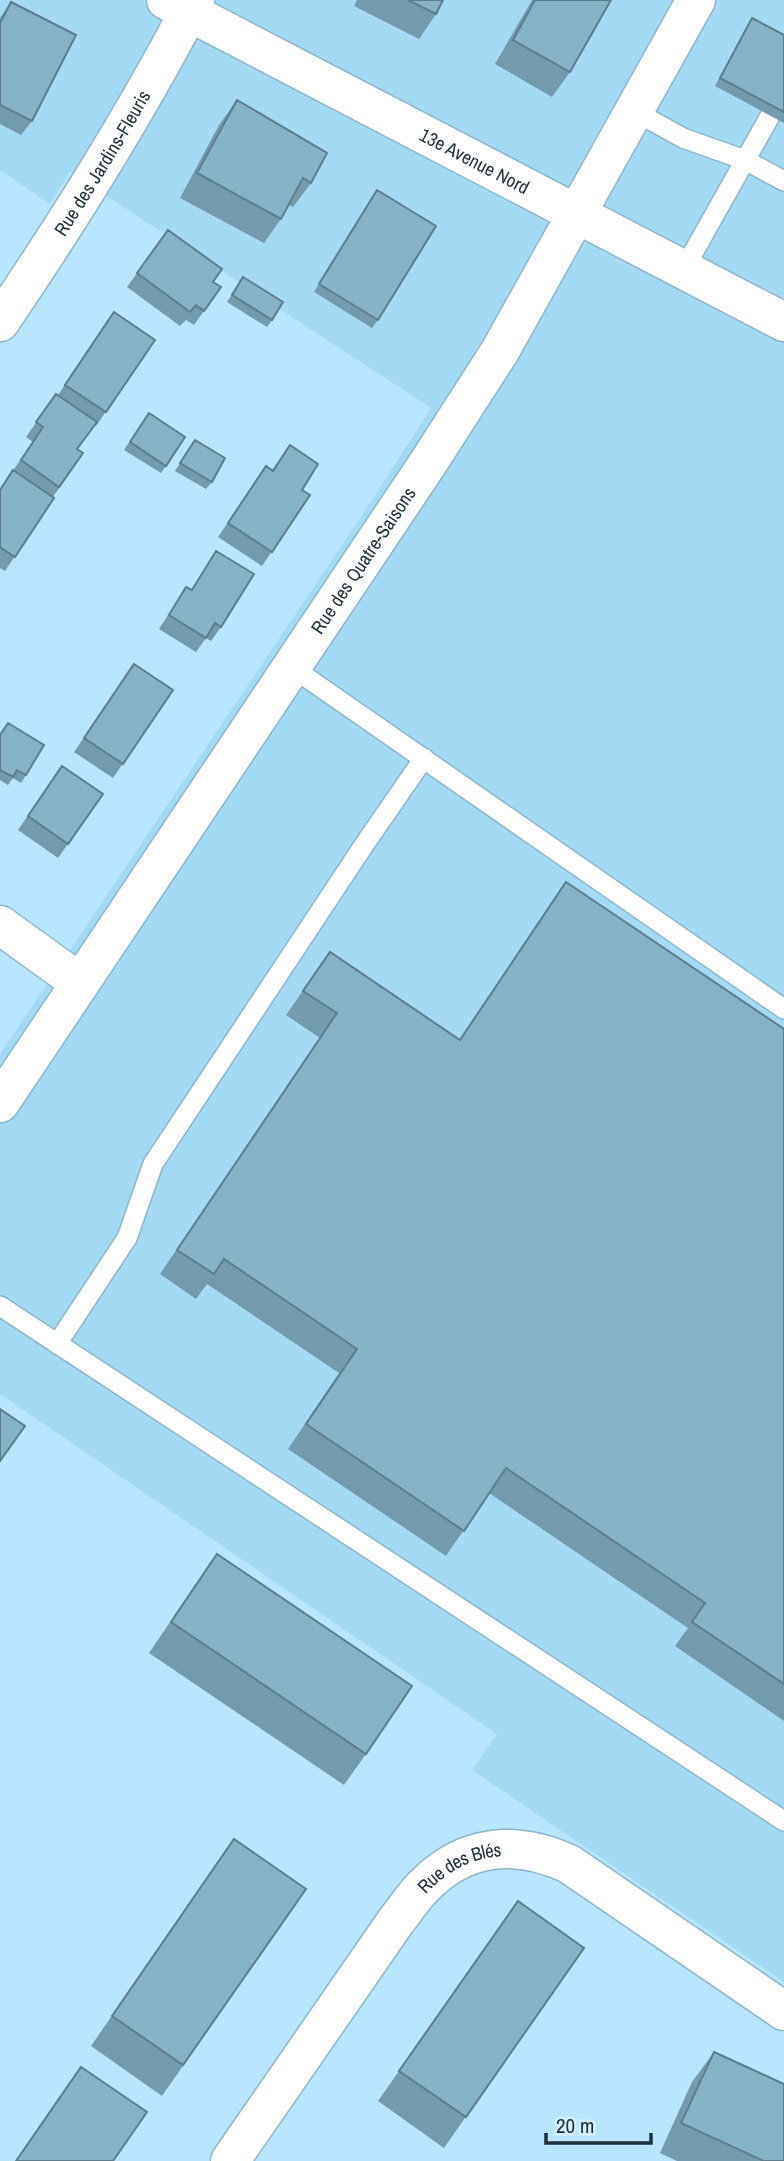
<svg xmlns="http://www.w3.org/2000/svg" width="784" height="2161" font-family="'Archivo Narrow',sans-serif">
<style>
.built{fill:#a5daf5}
.lines{fill:none;stroke-linecap:round;stroke-linejoin:round}
.service-casing{stroke:#8bb7cd;stroke-width:22}
.minor-casing{stroke:#8bb7cd;stroke-width:41}
.tertiary-casing{stroke:#8bb7cd;stroke-width:41}
.secondary-casing{stroke:#8bb7cd;stroke-width:41}
.service{stroke:#fff;stroke-width:19}
.minor{stroke:#fff;stroke-width:38}
.tertiary{stroke:#fff;stroke-width:38}
.secondary{stroke:#fff;stroke-width:38}
.wall{fill:#749aad}
.building{fill:#87b3c9;stroke:#5e7d8d;stroke-width:2}
.labels{text-anchor:middle;stroke-width:7;stroke-linejoin:round;paint-order:stroke}
.street-label{font-size:19px;fill:#1f313a;stroke:#d5f0fe}
</style>
<rect width="100%" height="100%" fill="#b9e6fe"/>
<path class="built" d="M0 0H784V1982L472 1770 497 1734 0 1394V1054L367 508 431 408 70 172 50 204 0 170Z"/>
<g class="lines">
<g class="service-casing">
<path id="service" d="M634 111 683 138 745 160 784 181
M684 269 770 116
M290 666 784 1009
M0 1306 784 1821
M57 1344 127 1238 153 1164 364 845 424 758"/>
</g>
<g class="minor-casing">
<g id="minor">
<path id="s1" d="M0 322C72 216 136 114 195 0"/>
<path d="M0 925 79 982"/>
<path id="s2" d="M230 2161 396 1921C405 1910 413 1897 423 1887 465 1843 517 1840 569 1864L784 2011"/>
</g>
</g>
<g class="tertiary-casing">
<g id="tertiary">
<path id="s3" d="M0 1103 430 460 500 351 696 0"/>
</g>
</g>
<g class="secondary-casing">
<g id="secondary">
<path id="s4" d="M166 0 784 322"/>
</g>
</g>
<use href="#service" class="service"/>
<use href="#minor" class="minor"/>
<use href="#tertiary" class="tertiary"/>
<use href="#secondary" class="secondary"/>
</g>
<path class="wall" d="M357 0H443L436 14 419 39 354 6Z
M532 0H611L570 72 552 97 495 64Z
M11 2 32 121 21 135 0 124V18Z
M752 18 784 35V123L715 86 747 26Z
M237 100 311 183 293 207 289 205 281 219 264 243 180 198 219 125Z
M377 190 378 320 372 328 314 292Z
M168 230 213 282 221 287 194 325 186 320 180 326 127 287Z
M238 285 272 320 267 327 227 302Z
M114 312 155 340 96 426 94 425 77 449 83 453 53 497 54 498 5 571 0 568V489L33 442 26 437 56 394 58 395Z
M149 413 185 437 161 473 124 450Z
M195 440 212 482 206 489 175 471Z
M290 445 302 490 310 495 262 566 218 537 266 466 272 470Z
M216 551 221 627 211 641 206 638 196 652 159 629 186 587 191 590Z
M134 664 173 690 113 778 74 752Z
M8 723 26 775 21 783 13 778 8 785 0 780V734Z
M62 766 103 794 58 858 18 830Z
M330 952 459 1039 784 1029V1721L675 1646 688 1628 489 1493 446 1556 288 1449 339 1373 207 1284 196 1299 160 1274 320 1038 286 1015Z
M196 1584 366 1754 344 1785 149 1653Z
M234 1839 306 1889 162 2096 91 2046Z
M518 1901 584 1948 444 2148 378 2101Z
M714 2052 784 2161H677L660 2153 692 2082Z"/>
<path class="building" d="M408 0H443L436 14Z
M535 0H611L570 72 513 40Z
M11 2 76 35 32 121 0 105V23Z
M752 18 784 35V112L720 78Z
M237 100 327 153 311 183 303 178 281 219 197 173Z
M377 190 436 226 378 320 319 284Z
M168 230 222 269 213 282 221 287 204 311 196 305 190 312 137 273Z
M243 277 283 302 272 320 232 295Z
M114 312 155 340 106 412 65 385Z
M56 394 97 422 77 449 83 453 59 487 21 460 43 427 36 422Z
M149 413 185 437 166 466 130 442Z
M195 440 225 458 212 482 180 463Z
M290 445 318 464 302 490 310 495 272 552 228 523 266 466 273 471Z
M13 470 54 498 15 557 0 547V490Z
M216 551 254 574 221 627 215 623 206 638 169 615 186 587 192 590Z
M134 664 173 690 123 764 84 738Z
M8 723 44 745 26 775 17 770 13 777 0 770V735Z
M62 766 103 794 68 844 28 816Z
M566 882 784 1029V1684L692 1622 705 1603 506 1468 464 1531 306 1424 357 1349 224 1259 214 1274 177 1250 337 1013 303 991 330 952 460 1040Z
M0 1409 25 1426 0 1461Z
M217 1554 412 1686 366 1754 171 1622Z
M234 1839 306 1889 183 2065 112 2016Z
M518 1901 584 1948 466 2117 399 2071Z
M714 2052 784 2084V2161H764L681 2123Z
M81 2067 147 2112 113 2161H16Z"/>
<g class="labels">
<g class="street-label">
<text dy="7" stroke="none"><textPath href="#s4" startOffset="348">13e Avenue Nord</textPath></text>
<text dy="7" stroke="none"><textPath href="#s1" startOffset="189">Rue des Jardins-Fleuris</textPath></text>
<text dy="7" stroke="none"><textPath href="#s3" startOffset="653">Rue des Quatre-Saisons</textPath></text>
<text dy="7" stroke="none"><textPath href="#s2" startOffset="378">Rue des Blés</textPath></text>
</g>
</g>
<path d="M546 2133v10h105v-10" fill="none" stroke="#1f313a" stroke-width="3.5"/>
<text x="556" y="2133" font-size="21" fill="#1f313a" stroke="#d5f0fe" stroke-width="5" paint-order="stroke">20 m</text>
</svg>
